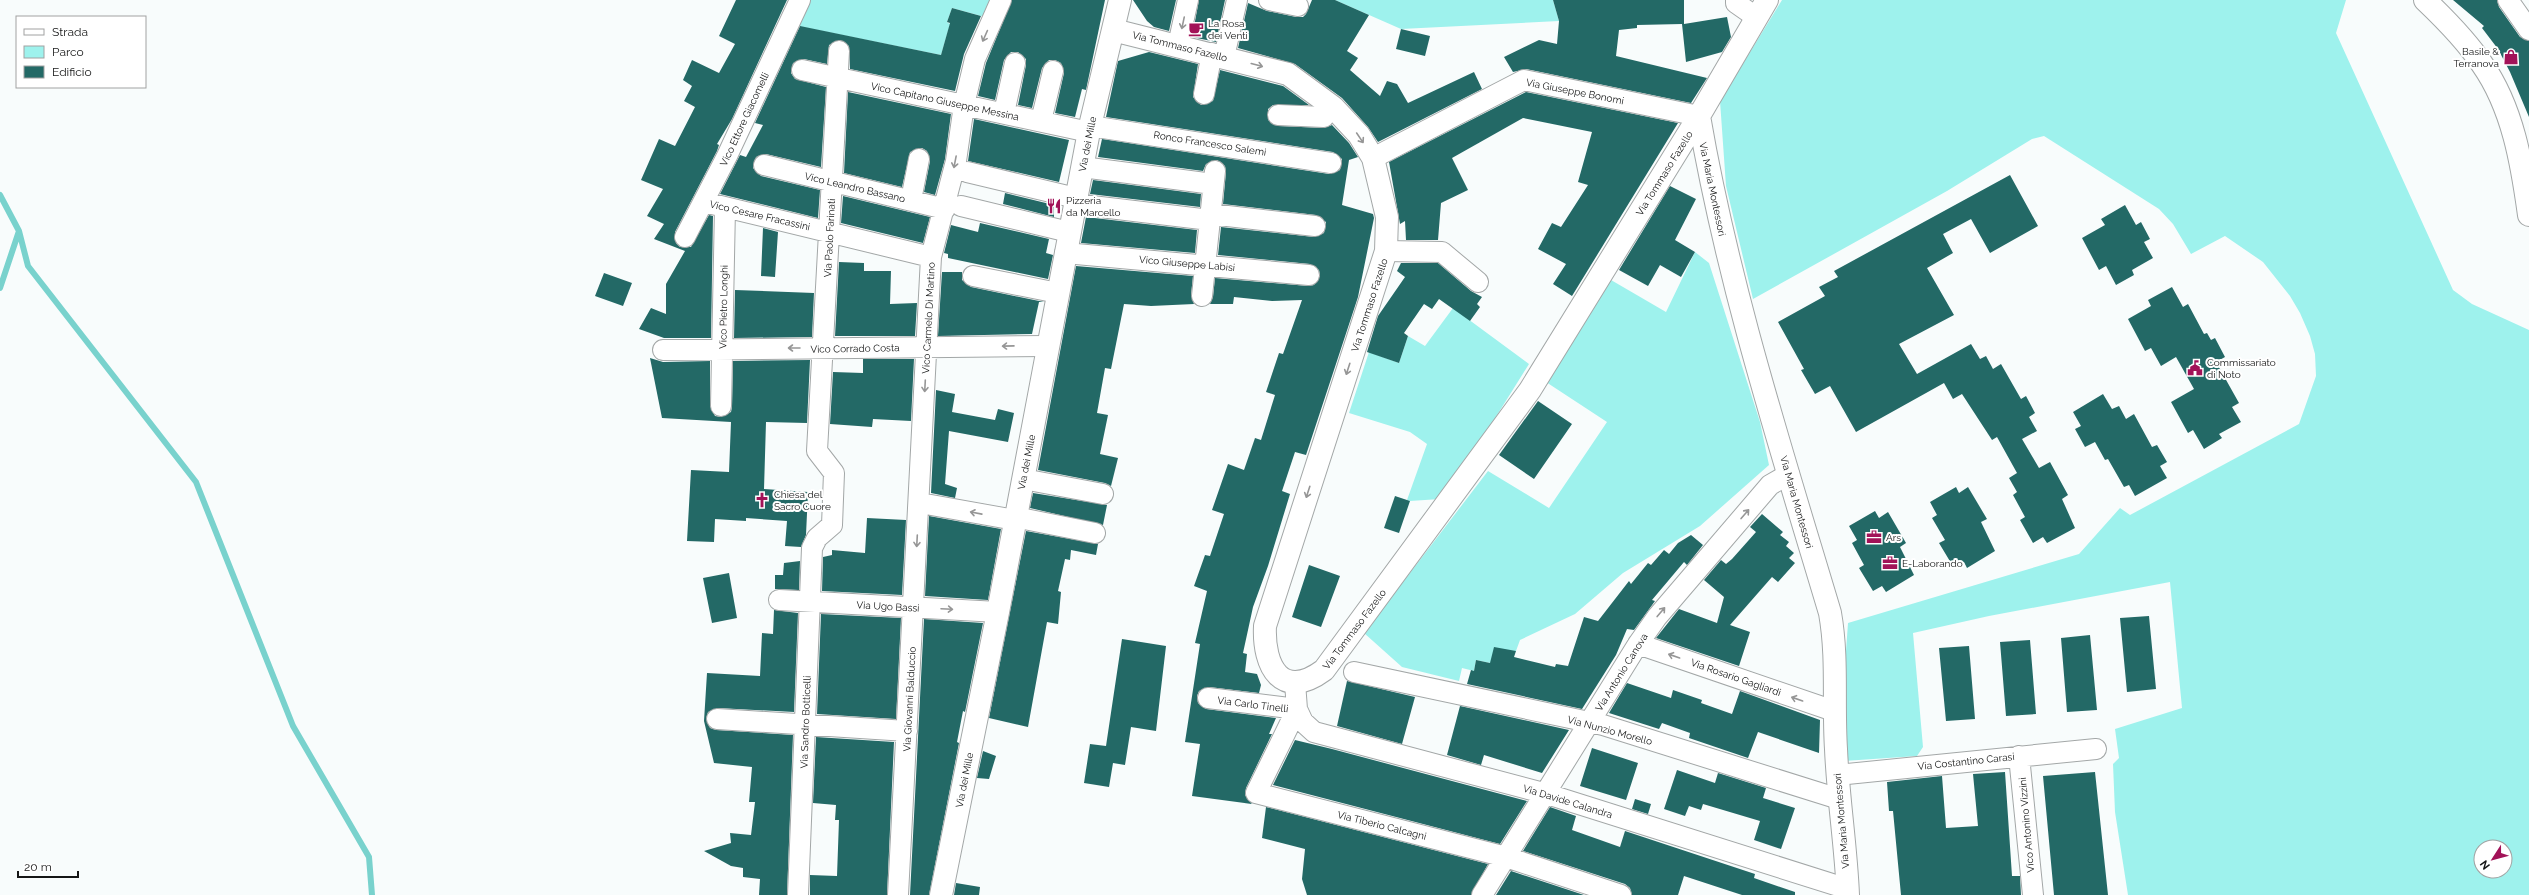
<svg xmlns="http://www.w3.org/2000/svg" width="2529" height="895" font-family="Raleway,sans-serif">
<style>
.green{fill:#9ef2ed;fill-rule:evenodd}
.lines{fill:none;stroke-linecap:round;stroke-linejoin:round}
.stream{stroke:#79d2cd;stroke-width:6}
.building{fill:#236966}
.street-casing{stroke:#a3a7a7;stroke-width:22}
.secondary-casing{stroke:#a3a7a7;stroke-width:24}
.street{stroke:#fff;stroke-width:20}
.secondary{stroke:#fff;stroke-width:22}
.oneway{stroke:#969696}
.labels{text-anchor:middle;stroke-width:4;stroke-linejoin:round;paint-order:stroke}
.poi-label{font-size:10px;fill:#151616;stroke:#fff;text-anchor:start}
.street-label{font-size:10px;fill:#151616;stroke:#fff}
</style>
<rect width="100%" height="100%" fill="#f8fcfc"/>
<path class="green" d="M809 0H991L985 17 952 8 947 22 950 24 941 55 797 26Z
M1335 0H1553L1559 21 1401 29Z
M1782 0H2346L2336 33 2453 290 2472 304 2529 330V895H2128L2115 812 2113 764 2119 758 2115 729 2182 708 2170 582 1989 616 1913 633 1923 747 1917 756 1844 761 1845 665 1848 623 2079 554 2120 508 2130 515 2299 424 2316 376 2315 354 2310 336 2300 313 2290 296 2263 262 2225 236 2191 254 2173 224 2159 209 2044 136 2032 139 1947 191 1753 299 1726 186 1720 101ZM2481 847H2505V871H2481Z
M1695 252 1709 263 1760 422 1769 465 1700 526 1623 573 1575 614 1520 640 1516 651 1490 663 1476 660 1474 671 1462 668 1459 681 1402 667 1364 633 1488 471 1549 508 1607 422 1546 382 1611 280 1666 312Z
M1453 308 1529 364 1472 455 1440 499 1410 501 1407 500 1427 444 1410 432 1349 413 1369 352 1399 363 1408 336 1425 346Z"/>
<g class="lines">
<path class="stream" d="M0 195 19 231 0 288
M19 231 28 266 196 482 293 726 369 857 372 895"/>
</g>
<path class="building" d="M736 0H787L732 119 717 144 719 145 717 151 675 232 676 243 680 247H691L709 215 713 216 711 338H664L639 329 651 308 666 314V284L685 251 654 239 664 224 647 216 663 189 641 180 659 139 675 146 695 107 684 101 692 86 683 80 692 60 719 73 735 44 719 36Z
M1012 0H1105L1086 90 1082 89 1075 117 1055 113 1064 73 1061 63 1055 60H1049L1042 68 1032 108 1018 105 1026 65V59L1018 52H1011L1004 60 995 100 978 96 986 63Z
M1133 0H1176L1169 31 1154 27 1147 21Z
M1199 0H1225L1216 42 1192 37Z
M1312 0H1335L1369 15 1347 51 1358 58 1350 70 1380 96 1387 81 1397 84 1408 103 1474 72 1482 89 1378 142 1368 127 1342 98 1295 64 1238 48 1248 3 1267 11 1296 17H1303L1306 14Z
M1553 0H1684V24L1727 17 1731 37 1722 52 1686 62 1682 24 1637 25V28L1619 30 1616 56 1707 78 1691 103 1526 69 1513 72 1504 57 1539 40 1557 44 1559 21Z
M2453 0H2497L2499 7 2520 37 2529 41V117L2510 72 2498 49 2482 28 2484 26Z
M952 8 981 16 964 54 955 91 850 69 849 46 840 40 829 45 827 64 804 59 793 63 791 73 795 79 826 87 821 167 766 154 756 157 753 168 761 176 820 190 818 218 720 194 740 155 746 157 763 125 755 123 800 26 941 55 950 23 947 22Z
M1401 29 1430 36 1425 56 1396 49Z
M1149 52 1198 64 1193 97 1201 105 1213 101 1220 70 1283 86 1309 105H1273L1268 109V120L1278 126 1324 128 1332 125 1349 143 1358 157 1349 160 1342 205 1373 214 1374 218 1358 297 1306 455 1295 452 1282 491 1290 494 1268 566 1253 607 1243 653 1247 654 1245 672 1257 674 1261 685 1259 693 1209 687 1199 691 1197 696 1198 703 1206 709 1276 718 1269 734H1272L1246 788 1245 795 1252 804 1192 796 1200 744 1185 742 1200 644 1195 643 1207 591 1194 586 1205 555 1210 556 1224 514 1212 510 1228 464 1244 470 1255 438 1261 440 1275 395 1266 392 1279 353 1283 354 1302 300 1272 301 1234 297 1233 304H1210L1213 297 1215 278 1308 286 1314 285 1320 276 1319 270 1310 264 1218 255 1221 227 1314 237 1324 233 1326 222 1316 215 1223 204 1226 172 1225 166 1217 160 1206 164 1203 171 1098 157 1102 139 1329 174 1340 170 1342 159 1333 152 1106 117 1118 61Z
M848 92 951 114 945 159 935 195 924 192 930 161 927 151 922 148 910 152 902 187 844 173Z
M1526 92 1678 123 1572 296 1553 284 1566 264 1538 249 1552 223 1561 227 1588 185 1578 182 1592 132 1523 118 1452 158 1468 190 1441 203 1438 240H1406L1405 221 1400 224 1389 162Z
M974 119 1069 140 1059 182 968 161Z
M2010 175 2038 226 1990 253 1971 219 1943 234 1953 253 1927 268 1954 315 1899 344 1917 374 1971 344 1980 359 1986 356 1993 369 2001 364 2021 399 2026 396 2035 413 2029 417 2037 431 2022 439 2039 468 2050 462 2068 495 2062 499 2075 528 2047 543 2043 537 2033 543 2020 520 2025 517 2013 495 2017 492 2009 478 2017 473 1997 437 1992 440 1962 394 1953 399 1944 383 1856 432 1830 386 1815 394 1801 370 1804 369 1778 322 1825 296 1819 287 1838 277 1834 271Z
M1093 180 1201 194 1200 207 1090 194Z
M1670 186 1696 199 1675 240 1695 252 1681 277 1660 265 1648 286 1619 270Z
M1005 193 1054 205V217L1003 204Z
M843 196 930 217 923 243 841 223Z
M2125 205 2136 225 2141 222 2150 239 2144 242 2153 258 2132 270 2134 275 2116 285 2106 266 2099 270 2082 238 2105 225 2101 219Z
M1086 217 1197 230 1195 253 1081 243Z
M980 223 1049 239 1046 253 1053 255 1048 279 948 258V254L944 253 951 225 978 232Z
M763 228 778 232 775 277 761 276Z
M839 262 864 263V271H891L890 304 917 303 915 336H835Z
M1401 263H1438L1471 291 1482 297 1477 304 1480 307 1470 321 1439 299 1432 309 1424 304 1404 333 1408 336 1399 363 1367 352 1378 316 1405 277 1397 271Z
M1076 266 1193 276 1191 295 1194 304 1151 306 1124 304 1111 369 1105 368 1097 413 1108 415 1100 454 1118 458 1111 486 1105 483 1038 470Z
M942 272H962V280L971 287 1044 302H1039L1032 334 938 336Z
M604 273 632 283 623 306 595 296Z
M2172 287 2183 307 2188 304 2204 334 2207 333 2211 340 2215 338 2225 357 2216 362 2239 403 2232 407 2241 422 2219 434 2222 438 2204 449 2193 430 2188 433 2171 402 2194 389 2176 357 2161 366 2151 348 2145 351 2128 319 2151 306 2148 300Z
M735 290 814 293 812 337 734 338Z
M650 358 663 362 710 361V406L715 416 721 417 731 412 732 407 733 361 810 360 807 423 766 422 764 489 808 492 806 535 801 547 785 546 787 521 746 518V521L715 519 714 542 687 541 691 470 729 472 731 422 662 418Z
M863 359H914L911 421 873 419 872 427 830 424 833 372 863 373Z
M936 390 955 394 952 412 995 420 998 409 1014 413 1008 442 949 431 945 484 957 488 955 498 931 493Z
M2103 394 2112 409 2119 406 2126 419 2134 414 2152 447 2157 445 2167 462 2160 466 2167 478 2135 496 2129 485 2124 487 2108 459 2105 460 2095 442 2085 447 2075 429 2081 426 2073 412Z
M1538 401 1572 424 1534 479 1499 455Z
M1956 487 1959 493 1968 487 1987 519 1981 522 1995 551 1967 568 1964 562 1954 568 1939 543 1945 540 1932 518 1937 515 1930 502Z
M1033 493 1107 505 1103 525 1030 508Z
M1395 496 1410 501 1399 533 1384 528Z
M1875 511 1879 518 1888 512 1906 543 1900 547 1914 575 1886 592 1882 586 1873 591 1859 568 1864 565 1852 543 1857 540 1849 526Z
M1762 514 1783 532 1780 535 1789 542 1786 546 1794 553 1789 558 1795 563 1778 582 1772 577 1730 625 1750 632 1739 666 1656 638 1679 609 1717 623 1724 597 1704 580 1721 560 1726 564 1732 559 1756 532 1750 527Z
M929 516 1001 529 988 600 925 596Z
M867 518 906 520 902 595 822 591 823 557 832 555V550L865 553Z
M1026 531 1098 544 1096 555 1071 550 1070 560 1065 559 1058 591 1061 592 1058 624 1047 622 1028 727 989 718Z
M1691 535 1703 545 1687 565 1684 562 1652 600 1655 601 1634 630 1627 629 1616 655 1582 709 1467 684 1471 670 1474 671 1476 660 1490 663 1494 647 1516 651 1514 657 1555 667 1556 664 1568 666 1584 617 1598 621 1629 581 1631 584 1648 563 1651 565 1664 550 1669 554 1678 543Z
M800 561 799 590 775 589V575H783L784 563Z
M1309 565 1340 576 1321 627 1292 617Z
M729 573 737 618 712 623 703 578Z
M774 610 798 613 794 712 718 708 708 712 706 719 710 728 716 730 793 735 787 895H759L760 879 743 877V868L731 866 704 851 731 843 730 833 751 835 755 802H749L752 767 714 763 704 721 707 673 760 676 762 633 773 634Z
M821 614 901 618 896 719 817 714Z
M2149 616 2156 689 2127 692 2120 618Z
M924 619 983 623 965 712 963 711 957 742 959 743 929 895H910Z
M2090 635 2097 710 2067 712 2061 638Z
M1122 639 1166 646 1156 731 1131 727 1125 765 1113 763 1109 787 1084 783 1090 744 1106 746Z
M2030 640 2036 714 2006 716 2000 642Z
M1969 646 1975 719 1946 721 1939 648Z
M1347 681 1415 697 1402 744 1337 726Z
M1627 683 1671 698 1673 690 1702 700 1701 703 1732 714 1740 691 1820 720 1819 753 1758 732 1748 758 1689 738 1690 733 1662 723 1659 729 1609 713Z
M1460 706 1569 730 1542 773 1484 755 1481 765 1447 755Z
M816 737 894 742 887 895H810V875L837 876 839 820H835L836 805 813 803Z
M1295 740 1332 749 1527 801 1500 844 1273 785Z
M1592 748 1638 763 1626 800 1580 786Z
M983 751 996 756 989 779 977 778Z
M1677 770 1715 783 1718 773 1766 788 1763 798 1795 808 1781 849 1754 840 1760 821 1703 804 1701 810 1689 806 1685 816 1664 809Z
M2005 772 2012 876H2020L2021 895H1901L1893 811H1889L1887 782 1942 776 1946 828 1978 826 1973 774Z
M2095 772 2108 895H2054L2043 776Z
M1635 799 1651 804 1648 814 1632 809Z
M1266 807 1488 864 1471 895H1307L1302 879 1305 849 1262 838Z
M1550 807 1576 816 1572 830 1620 847 1625 831 1755 874 1754 878 1795 892V895H1742L1684 876 1678 895H1632L1630 888 1625 884 1523 851Z
M1511 871 1584 895H1496Z
M956 883 980 887 979 895H954Z"/>
<g class="lines">
<g class="street-casing">
<path id="street" d="M1269 0 1298 6
M1736 0V3L1756 17
M2508 0 2529 30
M1178 45 1188 0
M1224 57 1237 0
M802 70 1089 132
M1204 94 1212 53
M1004 113 1015 63
M1278 115 1324 117
M1041 121 1053 71
M1090 126 1331 163
M1373 158 1524 80 1699 116
M764 165 945 209
M1082 167 1213 184
M967 172 1076 198
M911 200 919 159
M704 202 931 257
M1075 204 1210 220
M961 206 1069 232
M1210 214 1315 226
M685 237 727 156 800 0
M1386 251 1442 252 1478 282
M1065 253 1309 275
M973 276 1058 293
M1202 296 1215 171
M663 350 1047 346
M721 406 725 208
M1023 479 1103 494
M920 503 1015 520
M1015 517 1095 533
M779 600 998 612
M1638 644 1834 711
M1354 672 1603 725 1839 799
M1295 683 1297 709 1256 793 1506 857 1621 895
M1208 698 1297 709 1303 722 1314 732 1547 794 1848 889
M717 719 907 731
M2019 756 2033 895
M1837 775 2096 749
M798 895 812 548 817 538 832 525 834 473 817 451 839 51
M898 895 931 257 956 161 964 105 975 59 1001 0
M1482 895 1638 644 1657 617 1770 485 1789 474"/>
</g>
<g class="secondary-casing">
<path id="secondary" d="M2425 0C2446 20 2466 40 2482 64 2513 108 2522 164 2529 215
M1113 30 1288 74 1333 107 1359 135 1373 158 1387 217 1386 251 1265 626C1263 667 1282 701 1324 670L1530 390 1699 116 1767 0
M1699 116C1728 285 1781 449 1830 613 1838 658 1833 703 1836 749 1838 798 1846 846 1848 895
M941 895 998 612 1090 126 1120 0"/>
</g>
<use href="#street" class="street"/>
<use href="#secondary" class="secondary"/>
</g>
<defs><path id="oneway-shaft" d="M-6 0H5M1.5-3L5.5 0L1.5 3" fill="none" stroke-width="1.6" stroke-linecap="round" stroke-linejoin="round"/></defs>
<g class="oneway">
<use href="#oneway-shaft" transform="translate(1183 23) rotate(102)"/>
<use href="#oneway-shaft" transform="translate(985 36) rotate(114)"/>
<use href="#oneway-shaft" transform="translate(1257 65) rotate(15)"/>
<use href="#oneway-shaft" transform="translate(1360 138) rotate(56)"/>
<use href="#oneway-shaft" transform="translate(955 162) rotate(101)"/>
<use href="#oneway-shaft" transform="translate(1008 346) rotate(179)"/>
<use href="#oneway-shaft" transform="translate(794 348) rotate(180)"/>
<use href="#oneway-shaft" transform="translate(1348 369) rotate(108)"/>
<use href="#oneway-shaft" transform="translate(925 386) rotate(93)"/>
<use href="#oneway-shaft" transform="translate(1308 492) rotate(108)"/>
<use href="#oneway-shaft" transform="translate(976 513) rotate(-169)"/>
<use href="#oneway-shaft" transform="translate(1745 514) rotate(-49)"/>
<use href="#oneway-shaft" transform="translate(917 541) rotate(93)"/>
<use href="#oneway-shaft" transform="translate(947 609) rotate(3)"/>
<use href="#oneway-shaft" transform="translate(1661 612) rotate(-50)"/>
<use href="#oneway-shaft" transform="translate(1674 656) rotate(-161)"/>
<use href="#oneway-shaft" transform="translate(1797 699) rotate(-161)"/>
</g>
<defs>
<g id="cafe-bare" transform="scale(1.2)"><path d="M-5.5-4.5H6V0H3Q3 3.5 0 3.5H-2.5Q-5.5 3.5-5.5 0ZM3-3.2v2h1.7v-2ZM-6 4.5H4V6H-6Z" fill="#a21258" stroke="#fff" stroke-width="2.5" paint-order="stroke"/></g>
<g id="shop-bare" transform="scale(1.2)"><path d="M-5-2.5h2.3a2.7 3.5 0 0 1 5.4 0H5L5.5 6h-11ZM-1.5-2.5h3a1.5 2.3 0 0 0-3 0Z" fill="#a21258" stroke="#fff" stroke-width="2.5" paint-order="stroke"/></g>
<g id="restaurant-bare" transform="scale(1.2)"><path d="M-5-6h1v4h1v-4h1v4h1v-4h1v5L-1.5 .5V6h-2V.5L-5-1ZM5-6V6H3V1.5H1.5Q1.5-4 5-6Z" fill="#a21258" stroke="#fff" stroke-width="2.5" paint-order="stroke"/></g>
<g id="civic-bare" transform="scale(1.2)"><path d="M-.6-6.5H3V-4.5H.6V-3L4-1V1h2V6H-6V1h2V-1L-.6-3ZM-1.2 2.5V6h2.4V2.5Z" fill="#a21258" stroke="#fff" stroke-width="2.5" paint-order="stroke"/></g>
<g id="church-bare" transform="scale(1.2)"><path d="M-1.2-6h2.4v3.5h3.3v2.4h-3.3V6h-2.4V-.1h-3.3v-2.4h3.3Z" fill="#a21258" stroke="#fff" stroke-width="2.5" paint-order="stroke"/></g>
<g id="office-bare" transform="scale(1.2)"><path d="M-6-3h4V-5.5h4V-3h4V5H-6ZM-1-4.5V-3h2v-1.5ZM-6 0V1H6V0Z" fill="#a21258" stroke="#fff" stroke-width="2.5" paint-order="stroke"/></g>
</defs>
<g fill-rule="evenodd">
<use href="#cafe-bare" x="1196" y="29"/>
<use href="#shop-bare" x="2511" y="57"/>
<use href="#restaurant-bare" x="1054" y="206"/>
<use href="#civic-bare" x="2195" y="368"/>
<use href="#church-bare" x="762" y="500"/>
<use href="#office-bare" x="1874" y="537"/>
<use href="#office-bare" x="1890" y="563"/>
</g>
<g class="labels">
<g class="poi-label">
<text x="1208" y="27">La Rosa<tspan x="1208" dy="12">dei Venti</tspan></text>
<text x="2499" y="55" text-anchor="end">Basile &amp;<tspan x="2499" dy="12">Terranova</tspan></text>
<text x="1066" y="204">Pizzeria<tspan x="1066" dy="12">da Marcello</tspan></text>
<text x="2207" y="366">Commissariato<tspan x="2207" dy="12">di Noto</tspan></text>
<text x="774" y="498">Chiesa del<tspan x="774" dy="12">Sacro Cuore</tspan></text>
<text x="1886" y="541">Ars</text>
<text x="1902" y="567">E-Laborando</text>
</g>
<g class="street-label">
<text transform="translate(1180 46) rotate(14)" y="4">Via Tommaso Fazello</text>
<text transform="translate(1575 91) rotate(11)" y="4">Via Giuseppe Bonomi</text>
<text transform="translate(945 101) rotate(12)" y="4">Vico Capitano Giuseppe Messina</text>
<text transform="translate(744 119) rotate(-65)" y="4">Vico Ettore Giacomelli</text>
<text transform="translate(1210 143) rotate(9)" y="4">Ronco Francesco Salemi</text>
<text transform="translate(1087 144) rotate(-79)" y="4">Via dei Mille</text>
<text transform="translate(1664 173) rotate(-58)" y="4">Via Tommaso Fazello</text>
<text transform="translate(855 187) rotate(13)" y="4">Vico Leandro Bassano</text>
<text transform="translate(1713 189) rotate(78)" y="4">Via Maria Montessori</text>
<text transform="translate(760 215) rotate(13)" y="4">Vico Cesare Fracassini</text>
<text transform="translate(829 238) rotate(-87)" y="4">Via Paolo Farinati</text>
<text transform="translate(1187 263) rotate(5)" y="4">Vico Giuseppe Labisi</text>
<text transform="translate(1369 305) rotate(-72)" y="4">Via Tommaso Fazello</text>
<text transform="translate(723 307) rotate(-89)" y="4">Vico Pietro Longhi</text>
<text transform="translate(928 318) rotate(-87)" y="4">Vico Carmelo Di Martino</text>
<text transform="translate(855 348) rotate(-1)" y="4">Vico Corrado Costa</text>
<text transform="translate(1026 462) rotate(-79)" y="4">Via dei Mille</text>
<text transform="translate(1797 502) rotate(74)" y="4">Via Maria Montessori</text>
<text transform="translate(888 606) rotate(3)" y="4">Via Ugo Bassi</text>
<text transform="translate(1354 629) rotate(-53)" y="4">Via Tommaso Fazello</text>
<text transform="translate(1621 672) rotate(-58)" y="4">Via Antonio Canova</text>
<text transform="translate(1736 677) rotate(19)" y="4">Via Rosario Gagliardi</text>
<text transform="translate(909 699) rotate(-87)" y="4">Via Giovanni Balduccio</text>
<text transform="translate(1253 704) rotate(7)" y="4">Via Carlo Tinelli</text>
<text transform="translate(805 722) rotate(-88)" y="4">Via Sandro Botticelli</text>
<text transform="translate(1610 730) rotate(15)" y="4">Via Nunzio Morello</text>
<text transform="translate(1966 761) rotate(-6)" y="4">Via Costantino Carasi</text>
<text transform="translate(964 780) rotate(-79)" y="4">Via dei Mille</text>
<text transform="translate(1568 801) rotate(17)" y="4">Via Davide Calandra</text>
<text transform="translate(1841 821) rotate(-95)" y="4">Via Maria Montessori</text>
<text transform="translate(1382 825) rotate(14)" y="4">Via Tiberio Calcagni</text>
<text transform="translate(2026 825) rotate(-95)" y="4">Vico Antonino Vizzini</text>
</g>
</g>
<rect x="16" y="16" width="130" height="72" fill="#ffffff" stroke="#a1a2a2"/>
<rect x="24" y="29" width="20" height="6" fill="#ffffff" stroke="#a1a2a2"/>
<text x="52" y="36" font-size="12" fill="#151616">Strada</text>
<rect x="24" y="46" width="20" height="12" fill="#9ef2ed" stroke="#a1a2a2"/>
<text x="52" y="56" font-size="12" fill="#151616">Parco</text>
<rect x="24" y="66" width="20" height="12" fill="#236966" stroke="#a1a2a2"/>
<text x="52" y="76" font-size="12" fill="#151616">Edificio</text>
<g transform="translate(2493 859) rotate(234)"><circle r="19" fill="#ffffff" stroke="#a1a2a2"/>
<path d="M0-3L7 15L0 10L-7 15Z" fill="#a21258"/>
<text y="-6" font-size="11" font-weight="bold" text-anchor="middle" fill="#151616">N</text>
</g>
<path d="M18 871v6h60v-6" fill="none" stroke="#151616" stroke-width="2"/>
<text x="24" y="871" font-size="12" fill="#151616" stroke="#ffffff" stroke-width="3" paint-order="stroke">20 m</text>
</svg>
